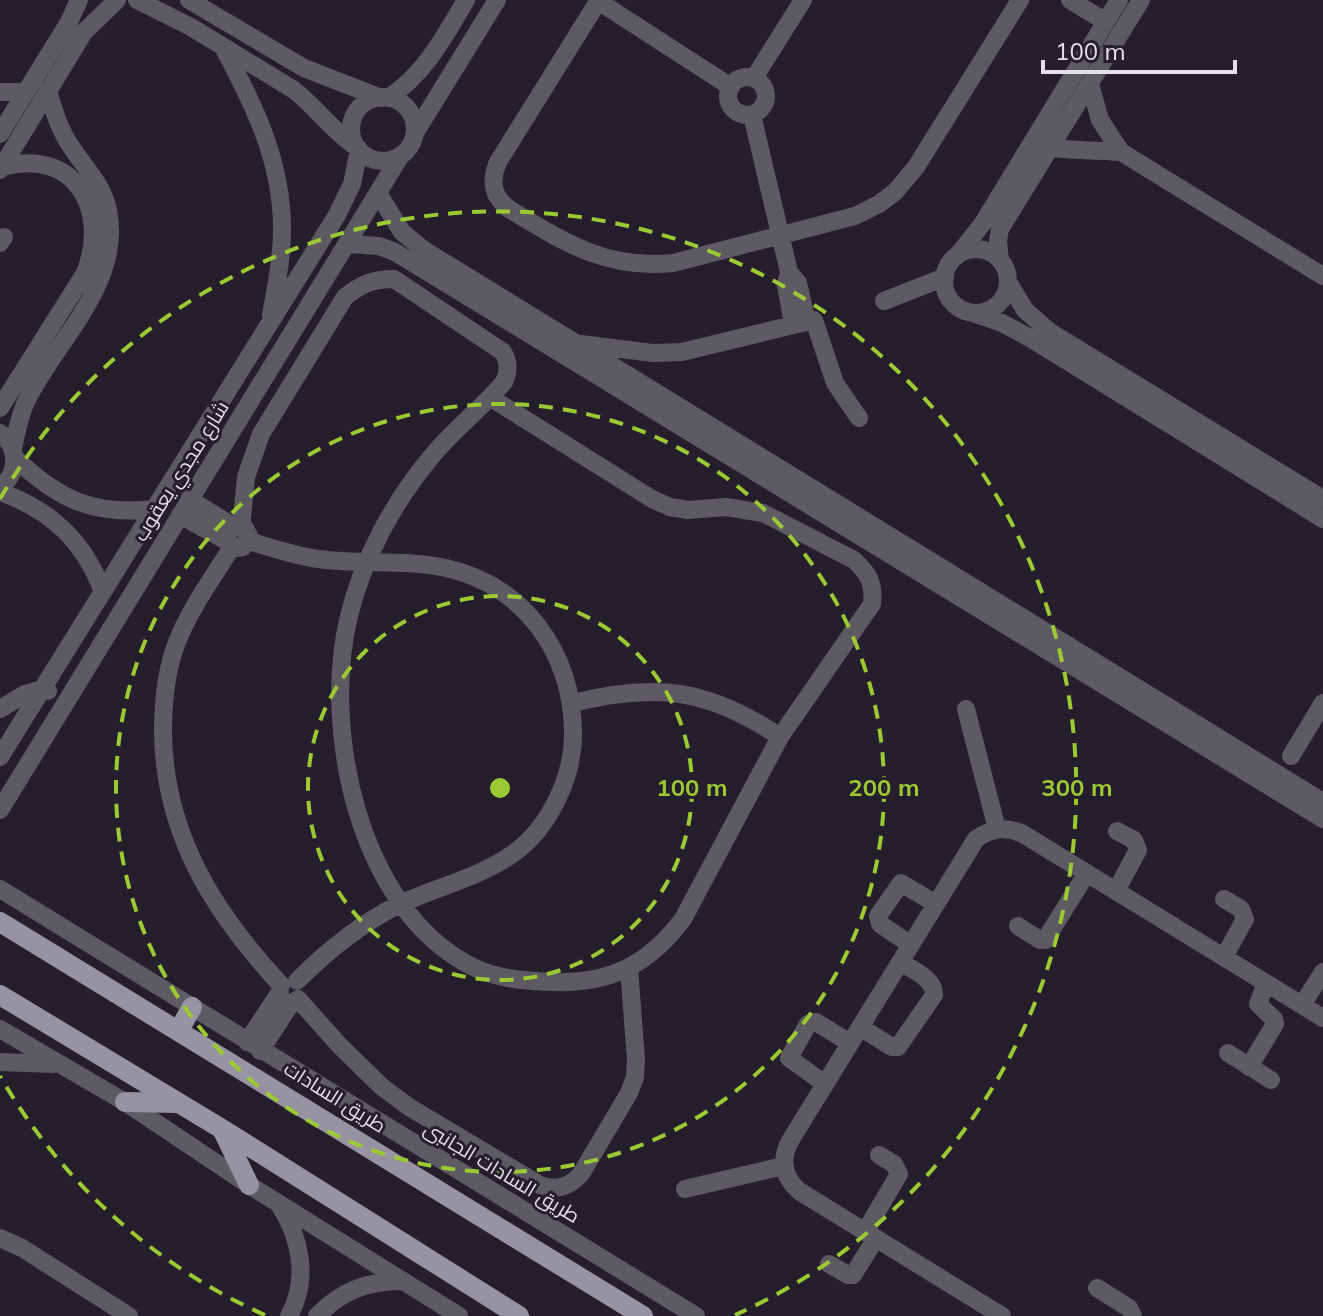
<svg xmlns="http://www.w3.org/2000/svg" width="1323" height="1316" font-family="Mulish,Cairo,sans-serif">
<style>
.lines{fill:none;stroke-linecap:round;stroke-linejoin:round}
.minor{stroke:#5d5a62;stroke-width:18}
.major{stroke:#9893a2;stroke-width:20}
.ring{fill:none;stroke:#9cca32;stroke-width:4;stroke-dasharray:14 10}
.labels{text-anchor:middle;stroke-width:6;stroke-linejoin:round;paint-order:stroke}
.street-label{font-size:20px;fill:#e3e0ea;stroke:#251f2d}
.centre{fill:#9cca32;stroke:#251f2d;stroke-width:4}
.ring-label{font-size:24px;text-anchor:middle;font-weight:bold;fill:#9cca32;stroke:#251f2d;stroke-width:6;stroke-linejoin:round;paint-order:stroke}
</style>
<rect width="100%" height="100%" fill="#251f2d"/>
<g class="lines">
<path class="minor" d="M137 0 191 27 294 90C317 108 333 132 358 148
M189 0 304 68 381 98
M599 0 498 162C490 181 492 196 509 209 564 242 606 270 673 263L855 216 879 204 895 192 916 167 1020 0
M1070 0 1106 22
M598 1 731 87
M223 47C254 105 282 161 282 229 282 258 276 287 271 315
M728 96a19 19 0 1 1 38 0a19 19 0 1 1-38 0Z
M754 78 803 0
M1090 84 1100 120 1121 152 1323 276
M0 92H26
M351 129a32 32 0 1 1 64 0a32 32 0 1 1-64 0Z
M388 98C425 74 444 37 466 0
M752 115 789 272 798 283 807 322
M415 133 497 0
M0 134 69 22 79 0
M1042 145C1052 151 1104 150 1121 152
M0 170 84 32 117 0
M378 193 402 232 424 250 1323 802
M0 243 4 237
M348 244 379 246 395 252 1323 819
M944 281a32 32 0 1 1 64 0a32 32 0 1 1-64 0Z
M957 256 983 223 1119 0
M1000 260 998 241 1000 229 1141 0
M789 272 786 285 793 325
M1008 282 1025 310 1050 332 1323 499
M884 301 945 277
M973 313 1002 323 1030 338 1323 519
M581 344 653 353 682 352 814 320 835 383 859 418
M0 408 85 273C110 209 74 147 2 167
M0 433C19 448 19 472 0 488
M13 449C16 434 19 417 26 402 55 341 123 284 108 210 102 182 82 165 68 142 58 126 53 108 48 90
M15 458C59 500 94 516 154 509
M0 492C51 510 84 541 103 592
M189 499 234 527 245 528 249 536 243 547 236 548 227 541 228 532 234 527
M180 515 227 541
M241 527 246 477 261 434 345 297C361 284 373 279 394 279L503 352C509 363 509 370 504 382 482 408 454 429 432 456 394 501 363 558 349 616 321 729 359 909 471 966 496 979 526 981 553 982 611 984 649 964 683 919L780 737 872 604C874 583 869 574 854 560L763 513 726 507 688 510 670 507 652 499 491 398
M249 541C272 548 295 556 319 559 361 565 405 559 446 568 525 586 572 653 573 732 574 775 550 827 514 853 477 879 438 886 398 905 360 924 327 951 297 981
M232 547C213 577 190 609 177 642 166 670 163 701 163 732 164 833 213 912 281 985
M573 703C656 682 709 689 780 737
M0 709 25 694 43 689 48 691
M966 709 997 829
M1291 756 1323 703
M0 757 337 215 352 184 359 150
M0 810 401 155
M0 889 696 1316
M1116 891 1138 850 1134 840 1117 831
M1224 899 1241 909 1245 919 1224 957
M1018 926 1040 940H1045L1087 873
M911 945 880 924 878 916 901 883 936 904
M298 999 340 1046 382 1087 409 1107 540 1185C557 1191 569 1187 581 1174L629 1093 635 1077 636 1060 629 968
M1302 1005 1323 972
M860 1027 892 1047H898L934 995C935 979 913 970 900 962
M0 1029 125 1102 249 1185 459 1316
M247 1042 280 992
M260 1051 292 1002
M1228 1053 1271 1080
M0 1062 53 1064
M1249 1067 1275 1024 1274 1019 1258 1004 1266 983
M825 1084 789 1058 808 1024 816 1022 850 1043
M685 1189 783 1166
M280 1206C301 1239 309 1280 289 1316
M865 1232 899 1174 894 1164 879 1155
M0 1238 22 1248 129 1316
M829 1264 848 1275H853L876 1238
M1097 1288 1129 1308 1133 1316
M317 1316C341 1291 367 1281 402 1281
M1002 1316 799 1191C783 1177 780 1160 790 1141L976 839C992 828 1006 826 1023 834L1323 1018"/>
<path class="major" d="M0 922 643 1316
M0 995 222 1129 519 1316
M179 1030 192 1007
M125 1102 177 1103
M222 1129 249 1185"/>
</g>
<g class="ring">
<circle cx="500" cy="788" r="192"/>
<circle cx="500" cy="788" r="384"/>
<path d="M265 1315A577 577 0 0 1 0 1076M0 499A577 577 0 1 1 735 1315"/>
</g>
<g class="labels">
<g class="street-label">
<text transform="translate(181 471) rotate(-58)" y="7">شارع مجدي يعقوب</text>
<text transform="translate(335 1097) rotate(32)" y="7">طريق السادات</text>
<text transform="translate(502 1172) rotate(31)" y="7">طريق السادات الجانبى</text>
</g>
</g>
<circle cx="500" cy="788" r="12" class="centre"/>
<g class="ring-label">
<text x="692" y="796">100 m</text>
<text x="884" y="796">200 m</text>
<text x="1077" y="796">300 m</text>
</g>
<path d="M1043 60v12h192v-12" fill="none" stroke="#e3e0ea" stroke-width="4"/>
<text x="1055" y="60" font-size="24" fill="#e3e0ea" stroke="#251f2d" stroke-width="6" paint-order="stroke">100 m</text>
</svg>
